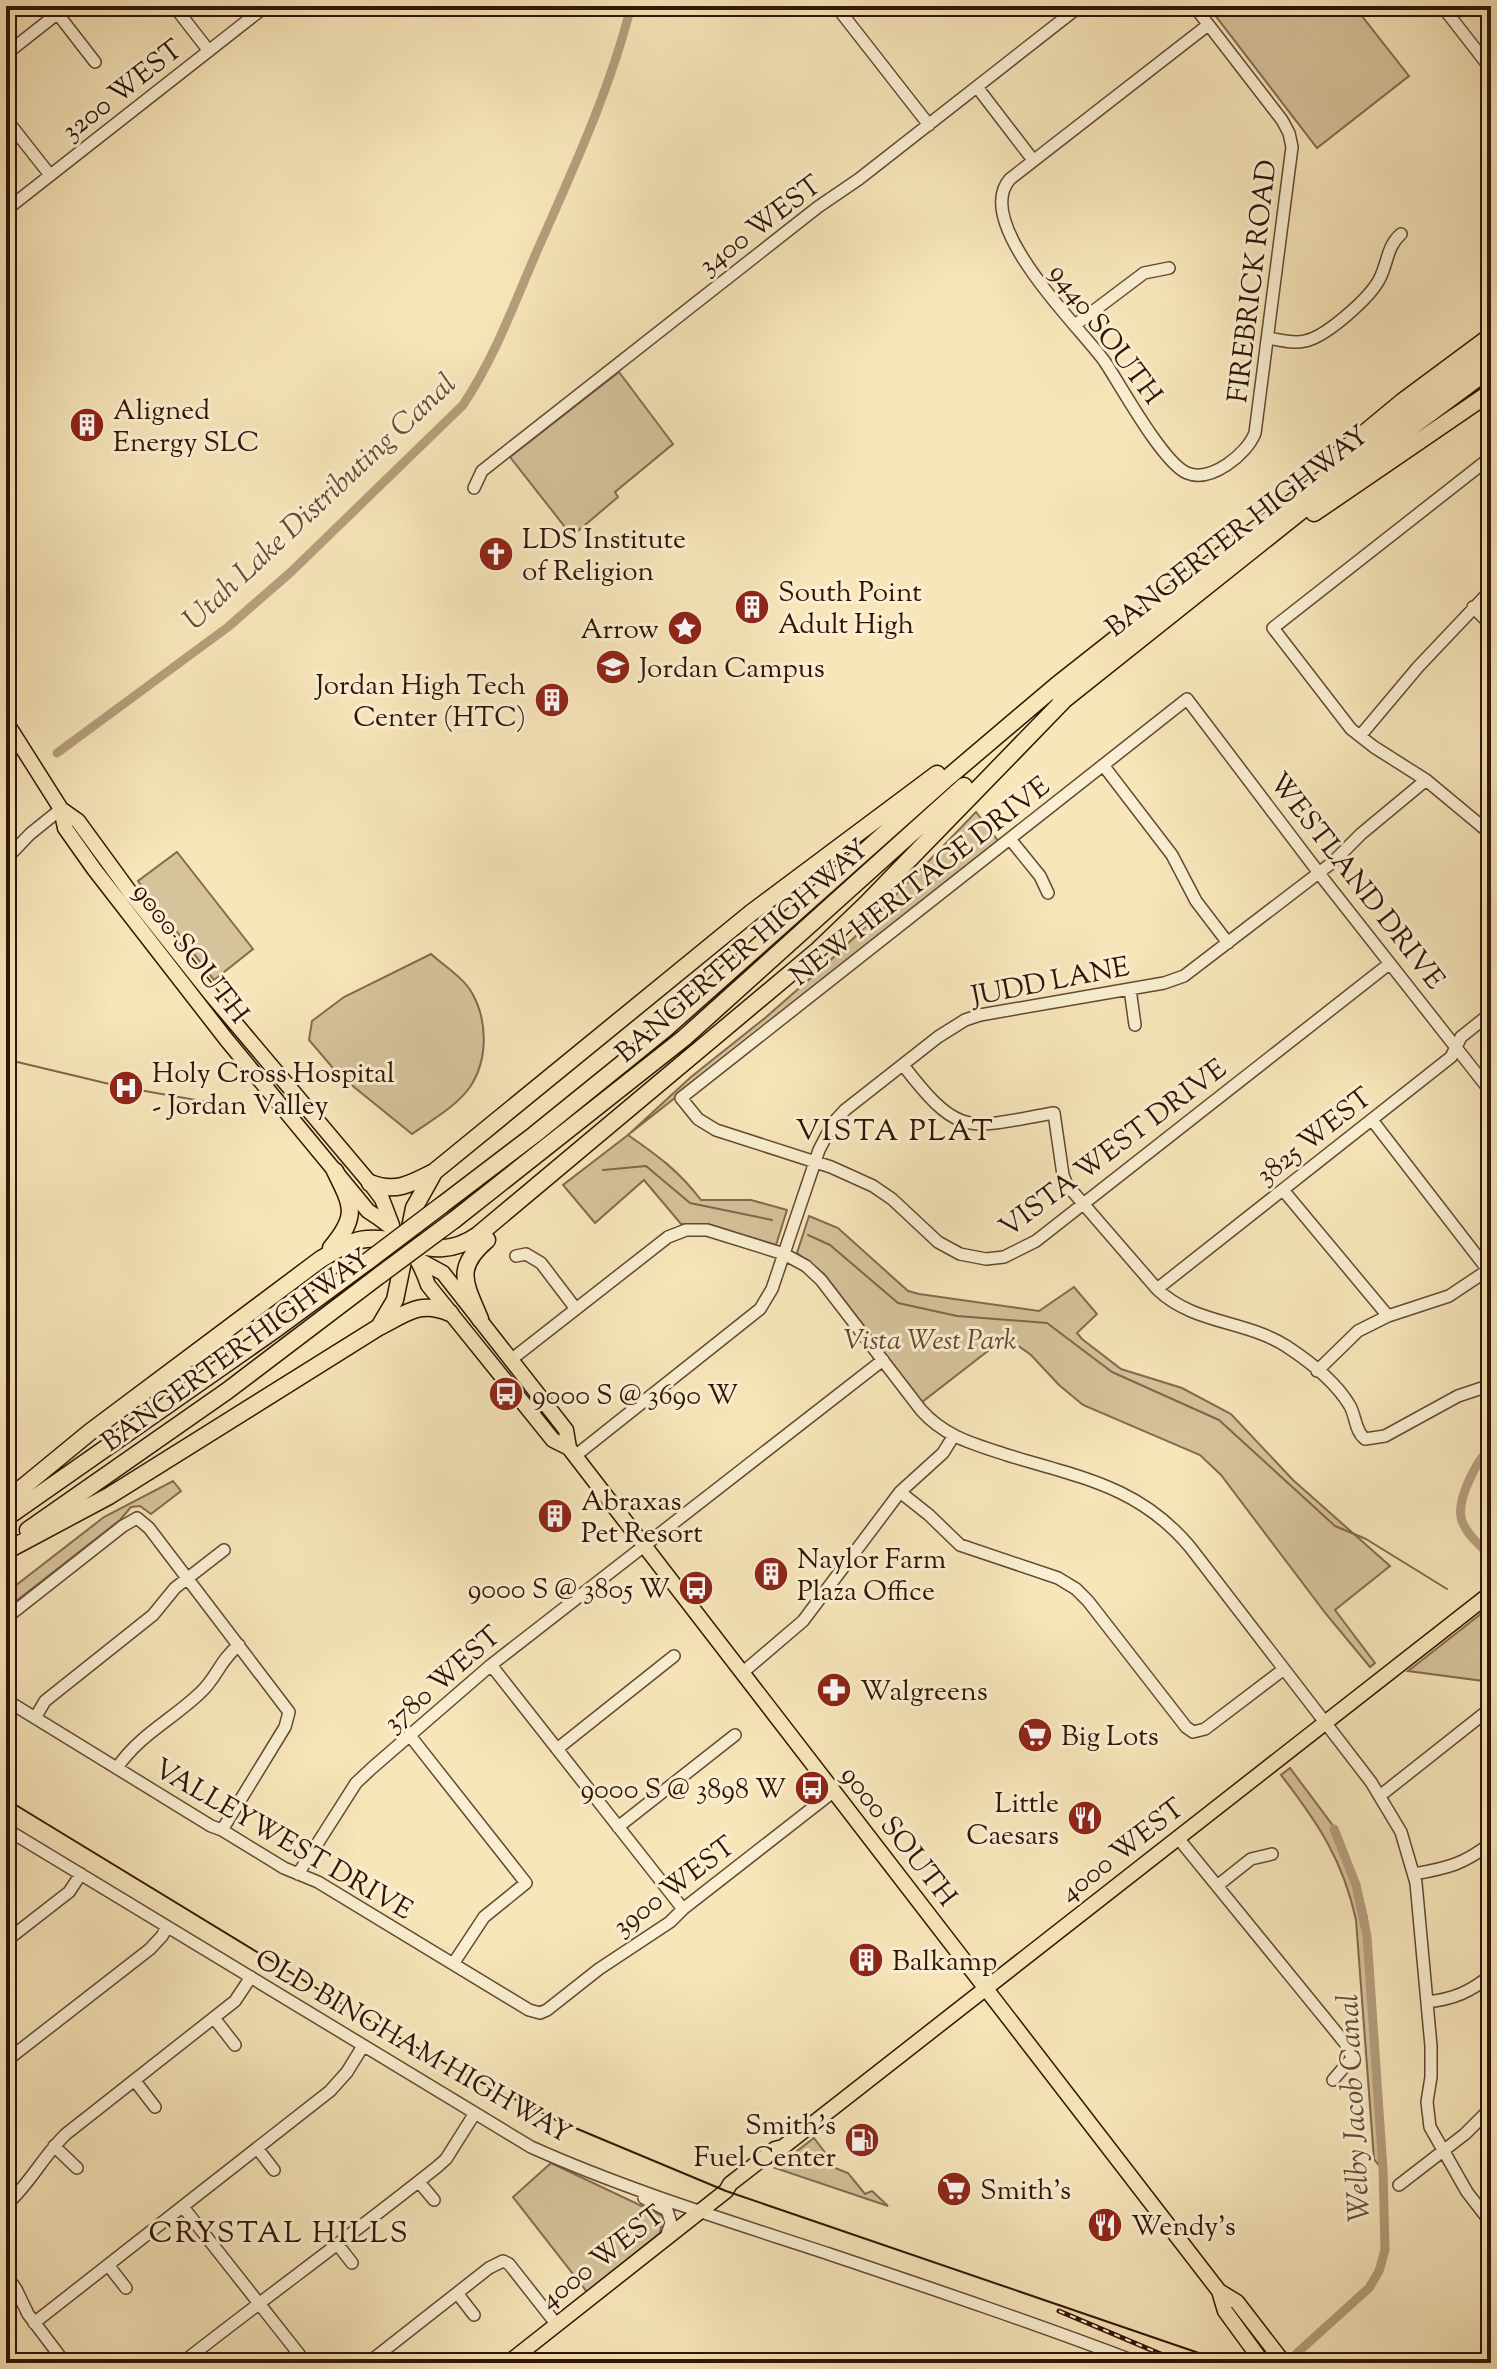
<svg xmlns="http://www.w3.org/2000/svg" width="1497" height="2369" font-family="'Sorts Mill Goudy',serif">
<style>
.green{fill:#d6c29b;stroke:#846a50;stroke-width:2}
.lines{fill:none;stroke-linecap:round;stroke-linejoin:round}
.stream{stroke:#80664c;stroke-width:2}
.canal{stroke:#b49e7c;stroke-width:9}
.minor-casing{stroke:#634832;stroke-width:14}
.major-casing{stroke:#321305;stroke-width:17}
.highway-casing{stroke:#321305;stroke-width:19}
.minor{stroke:#faefd2;stroke-width:11}
.major{stroke:#f7e6ba;stroke-width:14}
.highway{stroke:#f7e6ba;stroke-width:16}
.tram{stroke:#321305;stroke-width:2}
.rail-casing{stroke:#321305;stroke-width:5}
.rail{stroke:#faefd2;stroke-width:2;stroke-dasharray:6;stroke-linecap:butt}
.highway-bridge-casing{stroke:#321305;stroke-width:19;stroke-linecap:butt}
.highway-bridge{stroke:#f7e6ba;stroke-width:16}
.labels{text-anchor:middle;stroke-width:6;stroke-linejoin:round;paint-order:stroke}
.street-label{font-size:28px;fill:#321305;stroke:#faefd2}
.poi-label{font-size:28px;fill:#321305;stroke:#faefd2;text-anchor:start}
.park-label{font-size:28px;font-style:italic;fill:#634832;stroke:#faefd2}
.water-label{font-size:30px;font-style:italic;fill:#664b35;stroke:#faefd2}
.neighbourhood-label{font-size:30px;letter-spacing:2px;fill:#321305;stroke:#faefd2}
</style>
<rect width="100%" height="100%" fill="#f7e6ba"/>
<filter id="stains"><feTurbulence type="fractalNoise" baseFrequency=".0025" numOctaves="4"/><feColorMatrix values="0 0 0 0 .2 0 0 0 0 .09 0 0 0 0 .02 0 0 0 .5 -.17"/></filter>
<radialGradient id="worn" r=".72"><stop offset=".6" stop-color="#630" stop-opacity="0"/><stop offset="1" stop-color="#630" stop-opacity=".3"/></radialGradient>
<path class="green" d="M1208 6H1354L1409 76 1317 148Z
M619 372 673 444 615 492 618 497 572 536 510 457Z
M976 812 999 842 628 1135C658 1156 678 1170 701 1200H751L787 1210 776 1245 708 1224H681L644 1180 595 1223 563 1185 628 1135 691 1077 765 1018 821 969 862 930Z
M177 852 253 949 214 980 138 881Z
M431 954C443 965 464 978 472 993 488 1021 488 1060 470 1087 456 1107 430 1121 412 1134L338 1074 309 1040 312 1021 344 997Z
M809 1216 838 1228 908 1291 919 1294 1039 1311 1074 1287 1097 1314 1077 1333 1082 1339 1121 1369 1182 1388 1231 1414 1293 1480 1390 1566 1335 1610 1375 1663 1370 1667 1326 1614 1221 1475 1200 1455 1083 1405 1059 1385 1031 1355 1006 1337 922 1402 824 1274 797 1253Z
M173 1481 181 1491 151 1514 140 1506 131 1507 120 1520 6 1609V1593L104 1517Z
M1491 1606V1682L1408 1671Z
M1290 1768 1337 1831 1359 1885 1367 1918 1386 2174 1374 2159 1356 1920C1343 1860 1318 1823 1281 1775Z
M814 2138 830 2159V2166L848 2173 865 2194 872 2191 888 2206 775 2168Z
M551 2163 663 2216 660 2233 587 2292 513 2197Z"/>
<g class="lines">
<path class="stream" d="M13 1061 122 1087 230 1106
M603 1170 646 1166 690 1203 772 1220
M808 1235 830 1245 898 1303 957 1316 1047 1323 1112 1372 1219 1420 1335 1526 1366 1539 1447 1589"/>
<path class="canal" d="M57 753 228 627 292 571 463 405C495 357 514 304 537 251 572 172 610 90 631 6
M6 788 11 784
M1491 1447C1477 1460 1455 1501 1462 1521 1467 1534 1480 1547 1491 1555
M1297 2353 1369 2288 1379 2271 1385 2250 1383 2169 1367 1936 1356 1885 1334 1829"/>
<g class="minor-casing">
<path id="minor" d="M174 6 209 51
M836 6 929 125
M1194 6 1282 120 1289 133 1292 147 1255 433C1247 454 1211 483 1187 473 1163 463 1121 386 1105 362 1080 327 971 223 1010 179L1208 25
M1442 6 1491 69
M57 13 95 62
M6 54 67 6
M977 87 1033 160
M6 119 50 175
M6 210 266 6
M1075 325 1144 273 1169 268
M1268 338C1280 340 1293 344 1305 341 1326 337 1371 297 1380 278 1388 262 1387 246 1401 234
M1491 457 1273 628 1351 729 1374 747 1426 780 1491 834
M474 488 482 471 506 452 818 207 859 179 1080 6
M1473 607 1491 625
M1360 736 1418 667 1491 590
M1103 765 1172 855 1196 901 1228 943
M1010 839 1040 876 1048 893
M6 859 30 834 61 809
M1389 964 1036 1241 1004 1257 986 1259 960 1254 938 1242 892 1199 873 1186 831 1167 716 1130 698 1119 681 1098 1187 699 1325 881 1491 1092
M1130 989 1135 1025
M903 1065C960 1139 967 1128 1054 1113L1063 1175 1067 1185 1157 1289C1193 1324 1245 1320 1286 1346 1309 1361 1336 1382 1350 1406 1356 1417 1355 1431 1365 1439L1385 1436 1458 1396 1491 1385
M1372 1120 1491 1274
M1283 1190 1388 1316
M516 1256 526 1254 541 1263 576 1309
M1157 1289 1451 1057 1461 1037 1491 1013
M512 1359 668 1237 686 1230H707L784 1254 806 1266 821 1280 921 1410C945 1437 974 1444 1007 1455 1079 1477 1139 1486 1190 1547L1371 1782 1401 1832 1416 1883 1431 2046V2077L1427 2102 1430 2127 1467 2192 1491 2223
M1317 1371 1358 1331 1388 1316 1449 1296 1488 1270
M575 1456 760 1309 772 1289 819 1150 833 1123 845 1110 938 1037 965 1020 980 1015 1164 983 1184 976 1333 862 1361 834 1426 780
M900 1492 929 1515 960 1545 1058 1578 1076 1589 1088 1601 1186 1727 1193 1732 1205 1729 1284 1669
M6 1618 123 1526 137 1518 149 1528 289 1712 285 1727 222 1830
M491 1665 683 1909
M742 1673 803 1621 900 1492 943 1453 953 1437
M6 1700 211 1826 222 1830 284 1868 318 1882 529 2010 540 2013 547 2010 599 1969 670 1922 683 1909 833 1792
M35 1718 45 1701 153 1615 175 1588 224 1550
M411 1737 526 1883 484 1917 453 1964
M557 1749 674 1656
M117 1768C138 1736 173 1719 200 1693 217 1678 219 1661 239 1645
M1381 1795 1491 1708
M618 1827 735 1735
M6 1829 531 2147C627 2190 729 2221 829 2254 933 2289 1037 2324 1139 2363
M1178 1838 1345 2043 1352 2058 1333 2080
M298 1874 356 1783 372 1768 491 1665 883 1360
M1414 1874C1448 1868 1464 1864 1491 1843
M1217 1886 1251 1859 1272 1854
M6 1941 69 1892 81 1874
M1427 2002C1454 1999 1470 1992 1491 1975
M214 2018 235 2045
M6 2061 150 1949 162 1936 167 1927
M135 2081 155 2107
M54 2146 77 2168
M257 2148 274 2170
M419 2182 434 2200
M1399 2185 1465 2134 1491 2108
M644 2198 667 2210 671 2223 666 2237
M6 2205C30 2184 43 2156 66 2134L235 2001 251 1977
M183 2207 306 2363
M338 2245 352 2263
M108 2265 126 2288
M6 2275 16 2289 28 2314 65 2363
M457 2293 474 2315
M34 2323 330 2091 347 2072 363 2046
M182 2363C266 2297 353 2234 437 2167L446 2159 475 2113
M368 2363 489 2268 503 2261 509 2264 557 2325"/>
</g>
<g class="major-casing">
<path id="major" d="M6 722 61 809 65 828 94 869 226 1039 368 1211C399 1230 416 1250 428 1285L553 1440 569 1448 1219 2291 1237 2302 1284 2363
M61 809 78 821 132 895 209 992 370 1183 382 1199 392 1225
M419 1260 443 1273 566 1430 569 1448
M1219 2291 1225 2311 1263 2363
M508 2363 726 2191 730 2184 775 2149 783 2147 1491 1593"/>
</g>
<g class="highway-casing">
<path id="highway" d="M1338 455 1402 402 1491 336
M1314 513 1491 392
M1060 703 1340 480 1491 368
M370 1183C395 1193 411 1184 434 1172L751 913 937 774
M442 1205 534 1135 665 1029 945 780 1057 685 1222 555 1491 352
M454 1220 684 1038 964 786
M331 1248C358 1216 353 1207 335 1171
M480 1319C465 1283 454 1268 487 1240
M379 1327 395 1300 414 1208 433 1174
M6 1501 90 1432 321 1259C335 1251 350 1240 367 1239 408 1236 437 1264 478 1235L817 951 866 904 1067 697
M6 1518 273 1331 368 1261
M28 1530 227 1391 380 1275
M6 1551 109 1496 379 1327C407 1313 420 1300 450 1313"/>
</g>
<use href="#minor" class="minor"/>
<use href="#major" class="major"/>
<use href="#highway" class="highway"/>
<path class="tram" d="M6 1799 380 2027 463 2073 556 2120 726 2191 1228 2363"/>
<g class="rail-casing">
<path id="rail" d="M1059 2311 1182 2363"/>
</g>
<use href="#rail" class="rail"/>
<g class="highway-bridge-casing">
<path id="highway-bridge" d="M368 1261 442 1205
M380 1275 454 1220"/>
</g>
<use href="#highway-bridge" class="highway-bridge"/>
</g>
<defs>
<g id="building-disc" transform="scale(1.8)"><circle r="9.5" fill="#8f2418" stroke="#faefd2"/><path d="M-4-6H4V6H1V3H-1V6H-4ZM-2.5-4.3h1.7v1.8h-1.7ZM.8-4.3h1.7v1.8H.8ZM-2.5-1h1.7V.8h-1.7ZM.8-1h1.7V.8H.8Z" fill="#fff"/></g>
<g id="church-disc" transform="scale(1.8)"><circle r="9.5" fill="#8f2418" stroke="#faefd2"/><path d="M-1.2-6h2.4v3.5h3.3v2.4h-3.3V6h-2.4V-.1h-3.3v-2.4h3.3Z" fill="#fff"/></g>
<g id="sight-disc" transform="scale(1.8)"><circle r="9.5" fill="#8f2418" stroke="#faefd2"/><path d="M0-6L1.8-2.2L6-1.7L2.9 1.2L3.7 5.4L0 3.3L-3.7 5.4L-2.9 1.2L-6-1.7L-1.8-2.2Z" fill="#fff"/></g>
<g id="university-disc" transform="scale(1.8)"><circle r="9.5" fill="#8f2418" stroke="#faefd2"/><path d="M0-5L7-2L0 1L-7-2ZM-4 1L0 2.5L4 1V4Q0 6-4 4Z" fill="#fff"/></g>
<g id="hospital-disc" transform="scale(1.8)"><circle r="9.5" fill="#8f2418" stroke="#faefd2"/><path d="M-5-5h3v3.5h4V-5h3V5h-3V1.5h-4V5h-3Z" fill="#fff"/></g>
<g id="bus-disc" transform="scale(1.8)"><circle r="9.5" fill="#8f2418" stroke="#faefd2"/><path d="M-5-6H5V4H4V6H2V4H-2V6H-4V4H-5ZM-3.5-4V0h7V-4ZM-3.5 1.2v1.5H-2V1.2ZM2 1.2v1.5H3.5V1.2Z" fill="#fff"/></g>
<g id="pharmacy-disc" transform="scale(1.8)"><circle r="9.5" fill="#8f2418" stroke="#faefd2"/><path d="M-2-6h4v4h4v4h-4v4h-4v-4h-4v-4h4Z" fill="#fff"/></g>
<g id="supermarket-disc" transform="scale(1.8)"><circle r="9.5" fill="#8f2418" stroke="#faefd2"/><path d="M-6-5.5h2.5l.6 2H6L4.5 2H-2.5L-4.4-4H-6ZM-1.5 3.2a1.3 1.3 0 1 0 .1 0ZM3 3.2a1.3 1.3 0 1 0 .1 0Z" fill="#fff"/></g>
<g id="restaurant-disc" transform="scale(1.8)"><circle r="9.5" fill="#8f2418" stroke="#faefd2"/><path d="M-5-6h1v4h1v-4h1v4h1v-4h1v5L-1.5 .5V6h-2V.5L-5-1ZM5-6V6H3V1.5H1.5Q1.5-4 5-6Z" fill="#fff"/></g>
<g id="fuel-disc" transform="scale(1.8)"><circle r="9.5" fill="#8f2418" stroke="#faefd2"/><path d="M-5.5-6h7V0h2V4h1.3V-2.5L3-4.5l.8-.8L6-3V5H2.5V1h-1V6h-7ZM-4.2-4.7v3.2H.2V-4.7Z" fill="#fff"/></g>
</defs>
<g fill-rule="evenodd">
<use href="#building-disc" x="87" y="425"/>
<use href="#church-disc" x="496" y="554"/>
<use href="#building-disc" x="752" y="607"/>
<use href="#sight-disc" x="685" y="628"/>
<use href="#university-disc" x="613" y="667"/>
<use href="#building-disc" x="552" y="700"/>
<use href="#hospital-disc" x="126" y="1088"/>
<use href="#bus-disc" x="506" y="1394"/>
<use href="#building-disc" x="555" y="1516"/>
<use href="#building-disc" x="771" y="1574"/>
<use href="#bus-disc" x="696" y="1588"/>
<use href="#pharmacy-disc" x="834" y="1690"/>
<use href="#supermarket-disc" x="1035" y="1735"/>
<use href="#bus-disc" x="812" y="1788"/>
<use href="#restaurant-disc" x="1085" y="1818"/>
<use href="#building-disc" x="866" y="1960"/>
<use href="#fuel-disc" x="862" y="2140"/>
<use href="#supermarket-disc" x="954" y="2189"/>
<use href="#restaurant-disc" x="1105" y="2225"/>
</g>
<g class="labels">
<g class="street-label">
<text transform="translate(121 89) rotate(-38)" y="10">3200 WEST</text>
<text transform="translate(759 224) rotate(-37)" y="10">3400 WEST</text>
<text transform="translate(1251 281) rotate(-83)" y="10">FIREBRICK ROAD</text>
<text transform="translate(1107 333) rotate(53)" y="10">9440 SOUTH</text>
<text transform="translate(1236 530) rotate(-38)" y="10">BANGERTER HIGHWAY</text>
<text transform="translate(919 880) rotate(-38)" y="10">NEW HERITAGE DRIVE</text>
<text transform="translate(1358 880) rotate(52)" y="10">WESTLAND DRIVE</text>
<text transform="translate(741 950) rotate(-41)" y="10">BANGERTER HIGHWAY</text>
<text transform="translate(192 952) rotate(52)" y="10">9000 SOUTH</text>
<text transform="translate(1050 980) rotate(-11)" y="10">JUDD LANE</text>
<text transform="translate(1313 1135) rotate(-38)" y="10">3825 WEST</text>
<text transform="translate(1112 1147) rotate(-37)" y="10">VISTA WEST DRIVE</text>
<text transform="translate(235 1349) rotate(-36)" y="10">BANGERTER HIGHWAY</text>
<text transform="translate(441 1678) rotate(-41)" y="10">3780 WEST</text>
<text transform="translate(900 1835) rotate(52)" y="10">9000 SOUTH</text>
<text transform="translate(284 1838) rotate(30)" y="10">VALLEYWEST DRIVE</text>
<text transform="translate(1121 1849) rotate(-38)" y="10">4000 WEST</text>
<text transform="translate(673 1885) rotate(-37)" y="10">3900 WEST</text>
<text transform="translate(414 2045) rotate(30)" y="10">OLD BINGHAM HIGHWAY</text>
<text transform="translate(601 2256) rotate(-38)" y="10">4000 WEST</text>
</g>
<g class="poi-label">
<text x="113" y="419">Aligned<tspan x="113" dy="32">Energy SLC</tspan></text>
<text x="522" y="548">LDS Institute<tspan x="522" dy="32">of Religion</tspan></text>
<text x="778" y="601">South Point<tspan x="778" dy="32">Adult High</tspan></text>
<text x="659" y="638" text-anchor="end">Arrow</text>
<text x="639" y="677">Jordan Campus</text>
<text x="526" y="694" text-anchor="end">Jordan High Tech<tspan x="526" dy="32">Center (HTC)</tspan></text>
<text x="152" y="1082">Holy Cross Hospital<tspan x="152" dy="32">- Jordan Valley</tspan></text>
<text x="532" y="1404">9000 S @ 3690 W</text>
<text x="581" y="1510">Abraxas<tspan x="581" dy="32">Pet Resort</tspan></text>
<text x="797" y="1568">Naylor Farm<tspan x="797" dy="32">Plaza Office</tspan></text>
<text x="670" y="1598" text-anchor="end">9000 S @ 3805 W</text>
<text x="860" y="1700">Walgreens</text>
<text x="1061" y="1745">Big Lots</text>
<text x="786" y="1798" text-anchor="end">9000 S @ 3898 W</text>
<text x="1059" y="1812" text-anchor="end">Little<tspan x="1059" dy="32">Caesars</tspan></text>
<text x="892" y="1970">Balkamp</text>
<text x="836" y="2134" text-anchor="end">Smith's<tspan x="836" dy="32">Fuel Center</tspan></text>
<text x="980" y="2199">Smith's</text>
<text x="1131" y="2235">Wendy's</text>
</g>
<g class="park-label">
<text x="930" y="1349">Vista West Park</text>
</g>
<g class="water-label">
<text transform="translate(319 501) rotate(-43)" y="10">Utah Lake Distributing Canal</text>
<text transform="translate(1353 2108) rotate(-93)" y="10">Welby Jacob Canal</text>
</g>
<g class="neighbourhood-label">
<text x="895" y="1140">VISTA PLAT</text>
<text x="279" y="2242">CRYSTAL HILLS</text>
</g>
</g>
<rect width="1497" height="2369" fill="none" stroke="#f7e6ba" stroke-width="32"/>
<rect x="8" y="8" width="1481" height="2353" fill="none" stroke="#321305" stroke-width="4"/>
<rect x="16" y="16" width="1465" height="2337" fill="none" stroke="#321305" stroke-width="2"/>
<rect width="100%" height="100%" filter="url(#stains)"/>
<rect width="100%" height="100%" fill="url(#worn)"/>
</svg>
